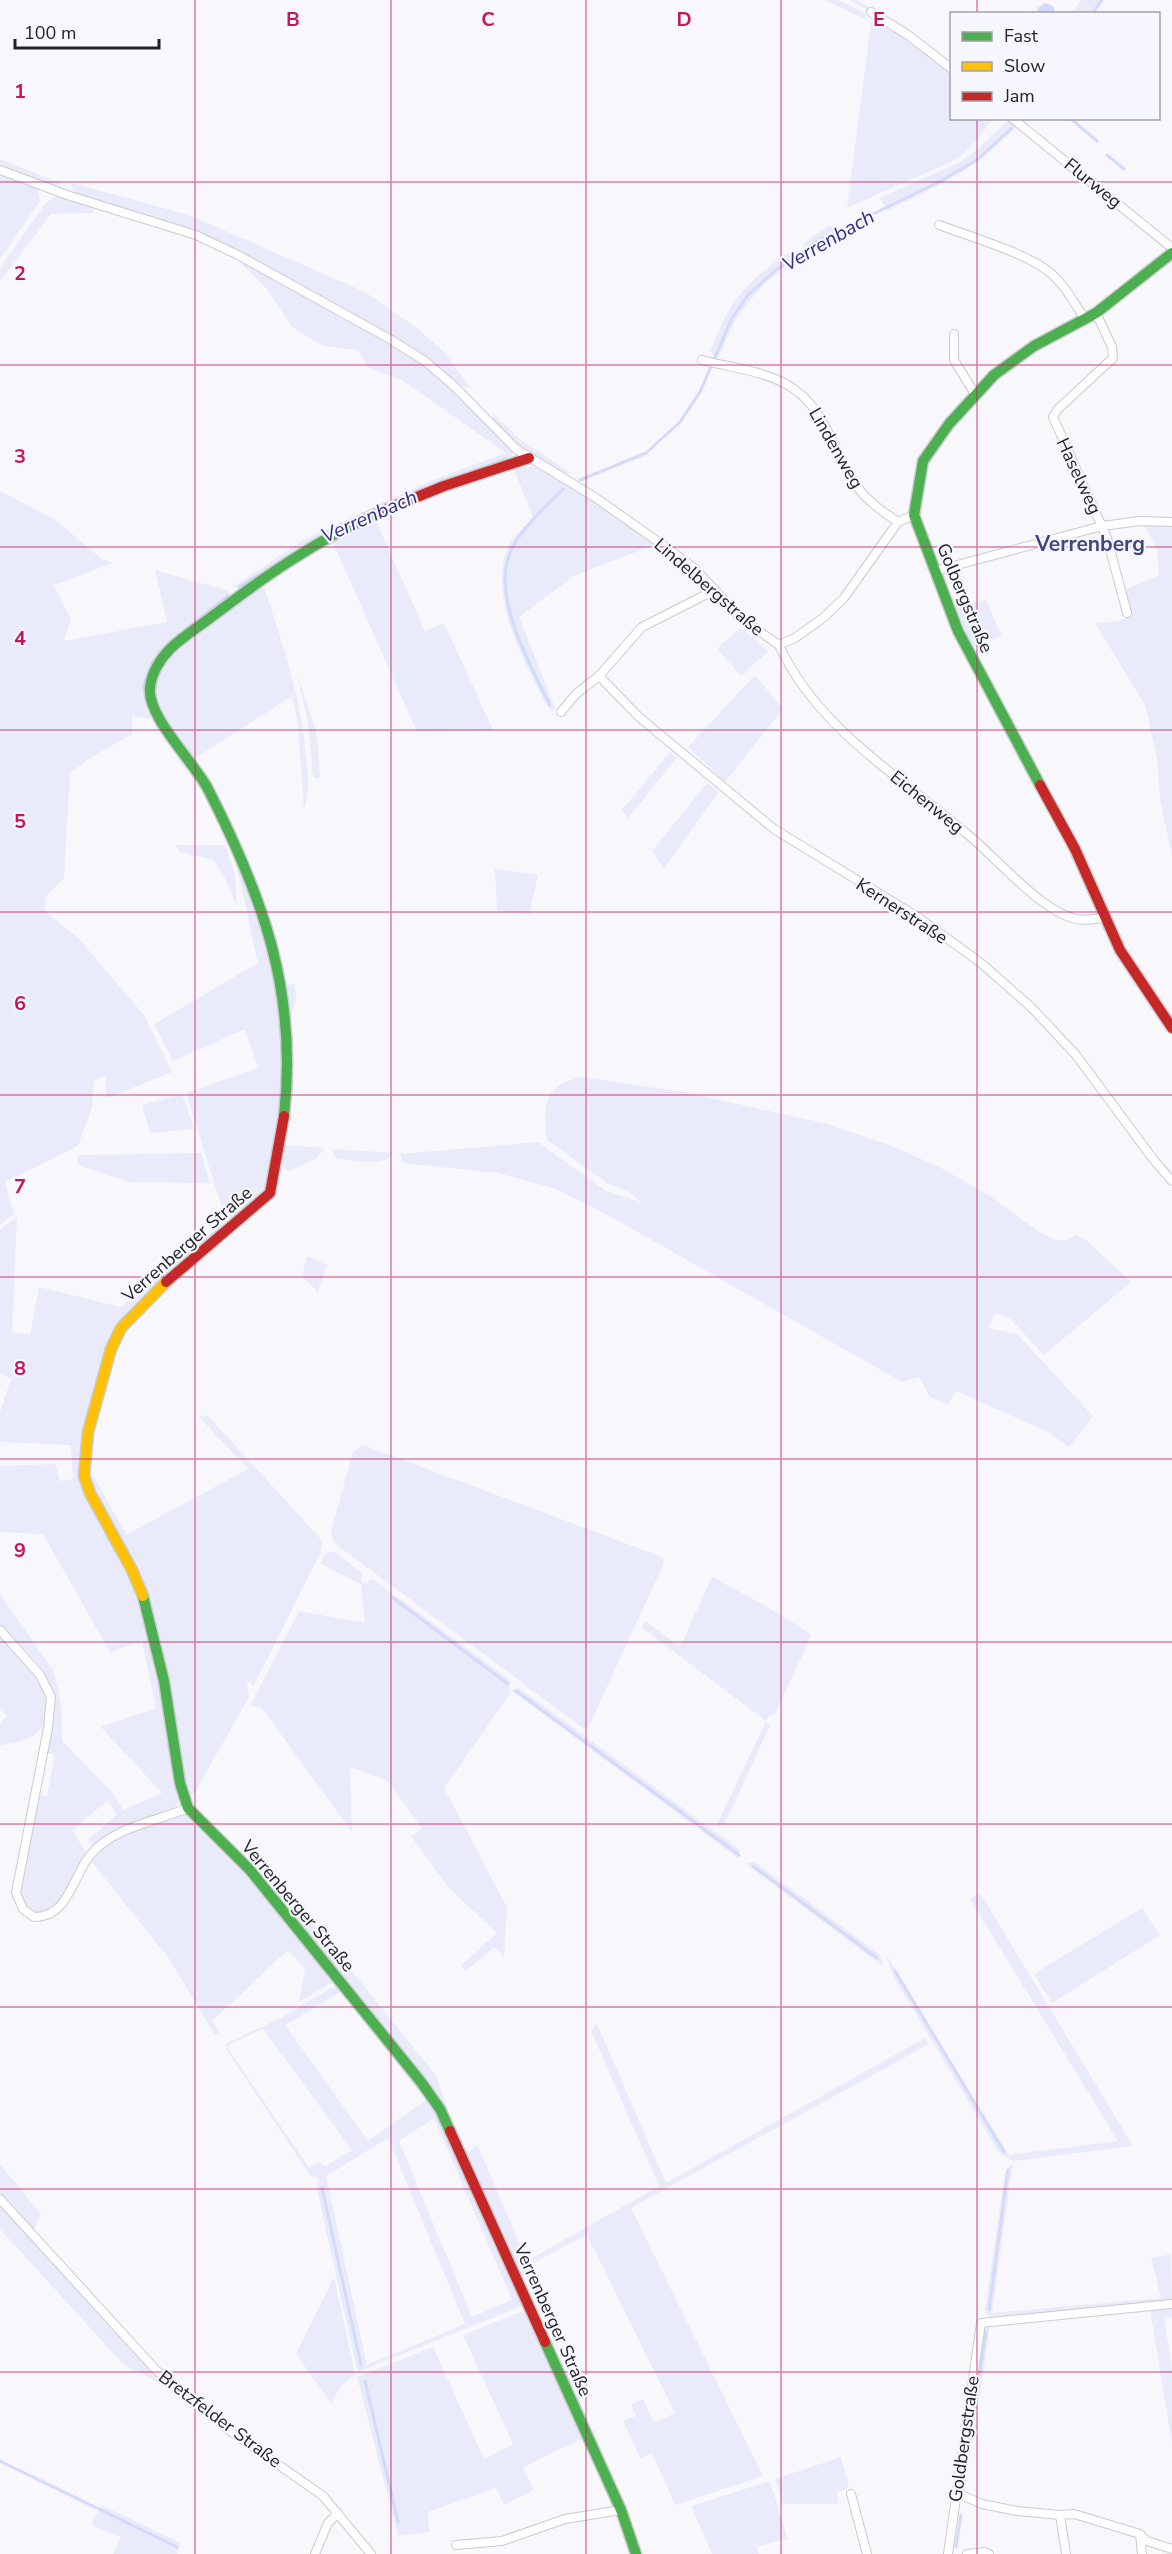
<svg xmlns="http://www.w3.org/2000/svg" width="1172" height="2554" font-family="'Nunito Sans',sans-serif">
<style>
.green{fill:#e9eafa;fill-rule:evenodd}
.water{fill:#d5d9fa}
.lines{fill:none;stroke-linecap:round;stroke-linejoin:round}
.stream{stroke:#d5d9fa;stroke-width:3}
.street-casing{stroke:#cacbce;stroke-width:10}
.fast-casing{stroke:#cacbce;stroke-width:13}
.slow-casing{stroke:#cacbce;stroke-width:13}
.jam-casing{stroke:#cacbce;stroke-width:13}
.street{stroke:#fefeff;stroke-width:8}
.fast{stroke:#4caf50;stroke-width:10}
.slow{stroke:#ffc107;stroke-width:10}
.jam{stroke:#c62828;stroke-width:10}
.grid{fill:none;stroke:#c2185b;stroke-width:1.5;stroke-opacity:0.55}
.labels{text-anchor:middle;stroke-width:4.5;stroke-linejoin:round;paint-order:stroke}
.street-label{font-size:18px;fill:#222224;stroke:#f6f7fe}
.water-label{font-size:20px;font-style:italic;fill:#322d81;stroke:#f6f7fe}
.quarter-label{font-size:21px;font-weight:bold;fill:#434582;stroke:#f6f7fe}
.grid-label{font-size:20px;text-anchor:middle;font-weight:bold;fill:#c2185b;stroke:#f6f7fe;stroke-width:4.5;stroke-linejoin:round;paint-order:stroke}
</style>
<rect width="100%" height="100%" fill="#f8f8fc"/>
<path class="green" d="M824 0H838L865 13 867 20Z
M849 0H857L909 28 904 30Z
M1081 0H1104L1095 13H1072Z
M876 19 904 36 951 73 952 118 993 119 970 148 957 159 847 208 871 23Z
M1008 120 1016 126C978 168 938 186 888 210L879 198 960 162 978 149Z
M0 159 63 184 53 186 0 166Z
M0 174 38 189 40 201 0 259Z
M72 183 189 215 365 292 417 328 446 354 470 388 459 385 426 357 390 335 239 252 177 224 76 194 72 189Z
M56 196 94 207 93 213 51 214 0 282V268L45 204Z
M830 225 836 234 807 253 803 245 807 240Z
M792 251 802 255 766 282 738 315 717 359 710 351C717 337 722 321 730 308 744 285 769 265 792 251Z
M236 258C298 292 365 322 422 364 455 388 483 419 511 449L513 457 507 463 443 484 243 587H233L303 540 435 479 506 453 402 380 367 367 358 350 323 346 292 327 266 288Z
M493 414 522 441 571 473 563 474 518 445 493 420Z
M533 466 587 496 654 545 574 576 519 617 555 708 550 711C527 667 488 600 507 549 512 538 525 526 533 517L514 469Z
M0 491 54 519 102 559 113 563 54 585 71 620 64 641 167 622 155 570 229 591 230 598C201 621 142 658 145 701 145 707 149 713 151 719L132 716V734L92 757 70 773 64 878 45 897V911L80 940 144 1015 172 1072 107 1098 105 1075 94 1081 92 1107 78 1146 5 1182 14 1214 0 1225Z
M375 519 425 631 444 623 493 730 417 732 332 540Z
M1144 525 1172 526V856L1160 799 1157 757 1145 705 1095 623 1119 621 1132 616 1124 590 1159 576 1157 549Z
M259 585 265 590C283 645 301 697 306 755 308 774 310 791 304 810L298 724 292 696 194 759C180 741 158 720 154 698 146 655 230 607 259 585Z
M986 600 1002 636 972 647 956 608Z
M741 628 768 651 741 676 719 651V646Z
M297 673 317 734 320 777 317 779 313 776 308 722Z
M755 675 783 709 725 782 688 747Z
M670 752 677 757 628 818 622 810Z
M707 783 719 792 664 868 652 851Z
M232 843 247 878 271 956 284 1040 273 1167 268 1189 233 1220 225 1217 223 1211 186 1093 258 1068 245 1029 173 1061 154 1024 258 963C248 923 243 882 229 844Z
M175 845H225L235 874 237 906 224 876 214 860 180 852Z
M495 869 538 875 529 915 497 910Z
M295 984 296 998 290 1023 285 986Z
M582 1077 684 1092 827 1124 897 1148 943 1169 988 1195 1041 1233 1055 1240H1066L1076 1235 1085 1239 1131 1282 1044 1355 1010 1319 995 1313 988 1328 1017 1334 1093 1416 1069 1447 1046 1431 956 1391 948 1405 930 1397 919 1377 902 1382 613 1218 554 1188 498 1173 403 1163 400 1154 538 1142 606 1191 643 1203 628 1192 607 1183 547 1140C543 1106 544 1084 582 1077Z
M182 1094 194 1129 150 1133 142 1105Z
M282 1145 325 1148 317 1158 289 1171C277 1166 281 1156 282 1145Z
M332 1149 394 1153C382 1169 353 1160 335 1158Z
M201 1153 210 1183 129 1182 78 1165V1155Z
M17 1217 12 1332 30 1335 39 1287 121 1307 223 1223V1230C188 1260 146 1287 118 1325L81 1476 134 1583 152 1643 178 1787V1804L174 1809 132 1824 93 1848 88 1840 117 1814 107 1801 72 1830 87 1854 75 1871 63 1896 55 1906 38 1913 31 1912 25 1908 20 1891 39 1795 47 1796 55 1755 47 1753C50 1738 54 1723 55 1707 57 1674 20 1647 0 1624V1594L54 1672 61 1704 62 1741 114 1794 123 1810 162 1793 101 1727 156 1708 142 1641 110 1652 43 1534 0 1532V1466L55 1464 60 1481 73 1479 71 1445 0 1442V1412L11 1379 0 1373V1230Z
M307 1256 327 1265 318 1292 302 1276Z
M203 1415 209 1417 319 1537 322 1544 320 1554 253 1687 251 1682 247 1683 249 1697 194 1794 187 1796 158 1643 89 1480 93 1475 126 1535 248 1469 199 1417Z
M363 1445 662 1557 664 1563 589 1726 583 1728 333 1542 331 1531 353 1452Z
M329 1552H335L361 1572 362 1583 367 1584 369 1580H374L510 1680 509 1687 511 1691 518 1687 740 1850 738 1858 512 1691 444 1788 507 1907 504 1957 494 1947 466 1971 461 1965 497 1933 449 1888 411 1836 422 1828 387 1780 350 1767 352 1832 261 1707 250 1706 299 1611 365 1623 361 1584 321 1564 324 1555Z
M712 1577 766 1606 808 1632 811 1636 775 1714 769 1716 766 1721 770 1725 725 1823 716 1827 766 1721 641 1627 645 1621 680 1647Z
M0 1634C22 1659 51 1679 46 1715 43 1738 20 1742 0 1745V1724L7 1716 0 1708Z
M186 1814 195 1818 247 1873 335 1981 299 2002 305 1969 288 1950 212 2021 221 2035H215L168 1957 91 1861 114 1839 132 1831Z
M755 1862 880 1955 884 1967 746 1864Z
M980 1893 1133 2146 1013 2161 992 2313 1161 2298 1151 2258 1171 2254 1172 2301 992 2318 987 2315 985 2309 1005 2173 1013 2161 999 2153 892 1974 886 1954 1009 2155 1118 2141 970 1899Z
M1142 1908 1160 1935 1052 2003 1034 1974Z
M307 1915 437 2077 448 2112 464 2146 461 2145 298 1922Z
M336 1985 340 1986 419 2084 438 2113 523 2303 520 2307 360 2371 357 2369 316 2185 319 2181 317 2177H311L226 2049 227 2043 281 2018ZM340 1992 426 2100 368 2141 285 2025ZM263 2029 352 2150 325 2166 319 2162 309 2168 228 2048 230 2044ZM434 2118 512 2300 472 2317 399 2141ZM388 2138 465 2324 367 2365 326 2176Z
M597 2024 666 2183 925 2038 929 2044 631 2208 763 2476 675 2505 652 2453 640 2458 623 2421 636 2416 631 2404 643 2399 654 2423 675 2413 587 2235 521 2269 513 2263 467 2157 469 2152 477 2144 527 2261 659 2186 591 2031Z
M0 2164 41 2214 32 2234 187 2398 123 2364 0 2229Z
M334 2277 355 2375 341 2386 331 2403 296 2354Z
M1172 2307V2317L1164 2319 1172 2366V2443L1150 2309Z
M520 2312 528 2314 585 2437 523 2467 534 2490 504 2505 496 2488 428 2512 429 2532 398 2536 357 2377 433 2347 484 2459 513 2444 463 2335Z
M990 2324 979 2401 973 2400 983 2330Z
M841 2457 849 2488 837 2492 838 2504H783L775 2479Z
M770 2481 788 2539 757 2546 759 2554H712L691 2506Z
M101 2505 181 2543 177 2554H113L121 2537 91 2525Z"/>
<path class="water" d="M1045 3 1053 6 1055 13H1037L1038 8Z"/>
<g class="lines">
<path class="stream" d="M1092 14 1102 0
M1070 118 1097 141
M1107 155 1124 169
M471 472 506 459
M580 480 646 453 680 422 700 392 732 318 748 295 776 270 819 240 937 183 977 160 1012 128
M239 587 322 536
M184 631 228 596
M143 687 152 663 158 657
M550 705C531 667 491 596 510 553 519 530 546 507 563 489
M393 1598 508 1684
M516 1691 739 1855
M753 1866 877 1958
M895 1971 1004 2152
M322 2188 361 2365
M989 2310 1008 2170
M365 2381 398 2522
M0 2461 177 2547
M963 2491 986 2332
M956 2547 961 2515"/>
<g class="street-casing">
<path id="street" d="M871 12 908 35 952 69
M1012 118 1172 248
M0 170 67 195 196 235 238 255 388 338 425 361 455 387 516 449 593 496 663 545 694 568 742 619 779 645
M939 225C971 237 1021 251 1048 271 1064 283 1074 303 1085 319
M1096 313 1112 347 1113 358 1058 409 1053 417 1107 538 1127 613
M954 334V360L975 394
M702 360C731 368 769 371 794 389 828 413 834 454 856 485 867 501 882 511 898 522
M935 571 1102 526 1140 521 1172 522
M715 590 642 627 599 676 639 717 774 829 919 918 981 963 1032 1008 1076 1055 1153 1159 1172 1181
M779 645C817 728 899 776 966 833 996 857 1039 910 1076 919 1084 921 1095 919 1104 918
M779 645 795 638 823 618 844 598 898 522 914 515
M561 712 576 694 599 676
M0 1630 40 1675 51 1697 48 1728 16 1893 23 1909 34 1917C70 1917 72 1875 92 1853 115 1827 157 1821 188 1808
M0 2199 156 2370 229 2430 323 2496 371 2554
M957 2493 982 2504 1017 2511 1060 2515 1074 2514 1140 2534 1147 2541 1172 2549
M851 2494 867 2554
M1060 2515 1066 2554
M1140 2534 1142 2554
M456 2545 502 2541 565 2519 621 2510
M315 2554 328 2523 338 2513
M948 2554 981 2323 1172 2304
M967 2554 985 2552 989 2554"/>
</g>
<g class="fast-casing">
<path id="fast" d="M1040 785 958 631 914 515 923 461 949 424 994 375 1034 346 1096 313 1172 253
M284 1116C298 993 263 897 208 789 194 762 147 717 150 688 151 674 160 659 170 649 183 636 200 626 214 615 265 576 320 538 380 512
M143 1596 164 1681 180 1783 188 1808 250 1870 421 2082 440 2109 450 2131
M545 2342 621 2510 636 2554"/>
</g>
<g class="slow-casing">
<path id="slow" d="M143 1596 132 1570 90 1493 84 1476 88 1432 111 1349 121 1328 166 1282"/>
</g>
<g class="jam-casing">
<path id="jam" d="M380 512 444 486 529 458
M1040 785 1075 849 1120 950 1172 1028
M166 1282 270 1193 284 1116
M450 2131 545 2342"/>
</g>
<use href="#street" class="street"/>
<use href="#fast" class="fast"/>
<use href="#slow" class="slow"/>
<use href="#jam" class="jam"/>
</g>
<path class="grid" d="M195 0V2554M391 0V2554M586 0V2554M781 0V2554M977 0V14M977 118V2554M0 182H1172M0 365H1172M0 547H1172M0 730H1172M0 912H1172M0 1095H1172M0 1277H1172M0 1459H1172M0 1642H1172M0 1824H1172M0 2007H1172M0 2189H1172M0 2372H1172"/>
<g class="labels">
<g class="street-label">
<text transform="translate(1093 183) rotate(39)" y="6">Flurweg</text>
<text transform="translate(836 448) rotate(60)" y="6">Lindenweg</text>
<text transform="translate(1079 476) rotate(65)" y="6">Haselweg</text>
<text transform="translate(709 587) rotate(41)" y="6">Lindelbergstraße</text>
<text transform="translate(965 598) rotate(67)" y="6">Golbergstraße</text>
<text transform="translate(927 802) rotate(39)" y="6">Eichenweg</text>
<text transform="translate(902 911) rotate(33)" y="6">Kernerstraße</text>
<text transform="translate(187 1244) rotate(-41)" y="6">Verrenberger Straße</text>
<text transform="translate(298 1906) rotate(50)" y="6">Verrenberger Straße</text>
<text transform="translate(553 2320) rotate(66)" y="6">Verrenberger Straße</text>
<text transform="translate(220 2419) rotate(37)" y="6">Bretzfelder Straße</text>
<text transform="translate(964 2439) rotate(-82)" y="6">Goldbergstraße</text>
</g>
<g class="water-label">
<text transform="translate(828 240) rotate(-30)" y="7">Verrenbach</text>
<text transform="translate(369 516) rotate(-24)" y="7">Verrenbach</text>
</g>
<g class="quarter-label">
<text x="1090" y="551">Verrenberg</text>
</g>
</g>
<g class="grid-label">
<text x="293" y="26">B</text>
<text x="488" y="26">C</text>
<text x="684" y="26">D</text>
<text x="879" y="26">E</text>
<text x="20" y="98">1</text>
<text x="20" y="280">2</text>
<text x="20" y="463">3</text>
<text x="20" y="645">4</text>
<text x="20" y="828">5</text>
<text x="20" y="1010">6</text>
<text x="20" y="1193">7</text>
<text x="20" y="1375">8</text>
<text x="20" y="1557">9</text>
</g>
<rect x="950" y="12" width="210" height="108" fill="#f6f7fe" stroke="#a1a2a7" stroke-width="1.5"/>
<rect x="962" y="32" width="30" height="9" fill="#4caf50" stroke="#a1a2a7" stroke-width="1.5"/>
<text x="1004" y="42" font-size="18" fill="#222224">Fast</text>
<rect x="962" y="62" width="30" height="9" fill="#ffc107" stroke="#a1a2a7" stroke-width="1.5"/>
<text x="1004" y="72" font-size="18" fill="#222224">Slow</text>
<rect x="962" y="92" width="30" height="9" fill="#c62828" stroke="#a1a2a7" stroke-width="1.5"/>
<text x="1004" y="102" font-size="18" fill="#222224">Jam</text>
<path d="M15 39v9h144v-9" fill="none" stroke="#222224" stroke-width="3"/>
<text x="24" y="39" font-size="18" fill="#222224" stroke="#f6f7fe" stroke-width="4.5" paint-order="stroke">100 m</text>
</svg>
